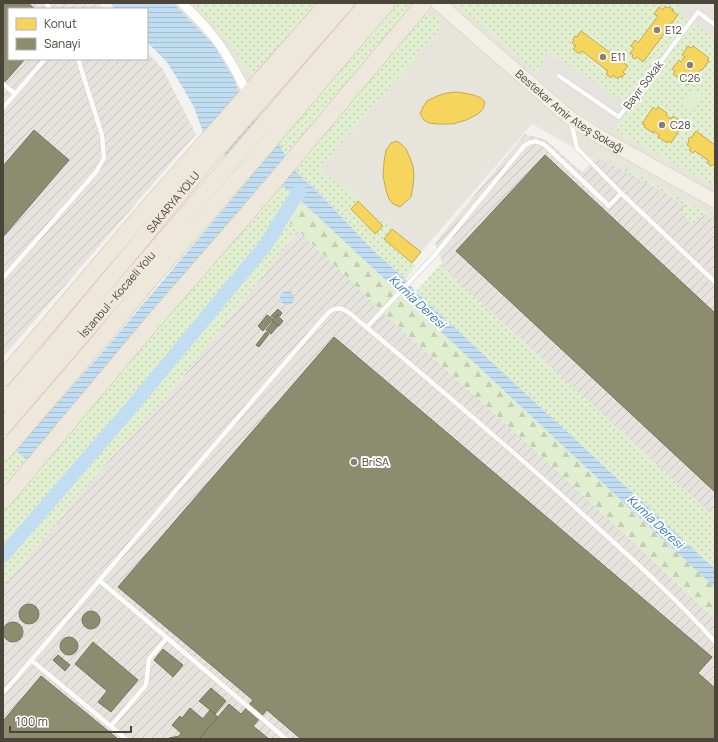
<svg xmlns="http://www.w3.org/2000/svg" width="718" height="742" font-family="Manrope,sans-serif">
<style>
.residential{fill:#e7e4dc}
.industrial{fill:url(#industrial-furrows)}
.grass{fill:url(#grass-dots)}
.forest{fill:url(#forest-firs)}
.park{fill:#e1eecf}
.parking{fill:#e6e3df}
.water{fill:url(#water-rules)}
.homes{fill:#f6d55c;stroke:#c3aa52}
.industry{fill:#8c8c6e;stroke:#78765e}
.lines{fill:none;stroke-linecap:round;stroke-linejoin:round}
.river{stroke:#c0ddf1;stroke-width:14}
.lane-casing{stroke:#d2d0cb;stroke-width:5.5}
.street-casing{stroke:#d2d0cb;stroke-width:10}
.primary-casing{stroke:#d6cebb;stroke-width:15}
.highway-casing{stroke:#ccbfa9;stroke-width:17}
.lane{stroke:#fdfdfc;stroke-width:4.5}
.street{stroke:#fdfdfc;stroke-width:9}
.primary{stroke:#f2efe6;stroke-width:14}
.highway{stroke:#ede8db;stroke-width:16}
.poi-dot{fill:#868178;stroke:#fff;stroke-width:1.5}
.labels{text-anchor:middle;stroke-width:4;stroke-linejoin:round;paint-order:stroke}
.poi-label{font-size:11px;fill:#4b4439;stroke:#fff;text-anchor:start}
.street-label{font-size:11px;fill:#4b4439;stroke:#fff}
.water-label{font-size:12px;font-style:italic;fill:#2e7ab2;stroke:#fff}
</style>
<defs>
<pattern id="industrial-furrows" width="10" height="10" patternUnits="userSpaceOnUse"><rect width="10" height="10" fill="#e6e2de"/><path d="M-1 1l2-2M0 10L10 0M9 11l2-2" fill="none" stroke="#c7c3bf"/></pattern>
<pattern id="grass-dots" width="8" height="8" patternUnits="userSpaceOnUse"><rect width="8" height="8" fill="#e1eecf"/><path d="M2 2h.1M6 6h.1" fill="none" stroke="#c3cdb2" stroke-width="1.8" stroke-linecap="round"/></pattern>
<pattern id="forest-firs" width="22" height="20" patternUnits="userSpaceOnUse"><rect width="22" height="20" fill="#e1eecf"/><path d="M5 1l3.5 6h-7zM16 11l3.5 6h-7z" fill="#c3cdb2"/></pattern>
<pattern id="water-rules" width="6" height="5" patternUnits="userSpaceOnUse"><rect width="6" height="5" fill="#c0ddf1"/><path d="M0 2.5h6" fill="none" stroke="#a6bfcf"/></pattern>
</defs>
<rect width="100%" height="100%" fill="#f4f2ee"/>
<path class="residential" d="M173 3H715V228L532 124 404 272 276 141 242 101 212 43Z"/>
<path class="industrial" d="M3 3H99L104 9H9V59H147V52L162 68 196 134 3 357Z
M525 134 546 140 582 172 596 159 623 170 715 220V518L445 270 435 243Z
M298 231 345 275 390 319 539 454 715 619V739H3V587L109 460 162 404Z"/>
<path class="grass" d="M193 3H320L255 80 232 46 214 24Z
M399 3H415L288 159 278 142 370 31 381 26Z
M455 3H685L678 12 715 38V186L614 130 631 107 547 51 538 74Z
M425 13C433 13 438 19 444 24L319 169 392 229 384 240 416 266 405 279 373 250 315 189 293 169Z
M599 157 631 171 715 217V220L705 214 692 225 680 211 686 205Z
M281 185 299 199 290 207 286 219 298 231 162 404 109 460 3 587V510L91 405Z
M442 262 445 270 715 518V569L416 292Z
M15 450 28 461 3 492V465Z"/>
<path class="forest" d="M299 199 715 588V619L539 454 390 319 345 275 286 219 290 207Z"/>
<path class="park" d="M693 88 704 95 692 113 681 105Z"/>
<path class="parking" d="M685 3H707L715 9V38L678 12Z
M546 51 631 107 614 130 585 112 538 74Z"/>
<path class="water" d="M110 3H173L212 43 234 79 242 101 278 142 293 169 315 189 373 250 405 279 416 292 715 569V588L299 199 269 175 28 461 15 450 100 355 249 179 218 149 206 141 194 107 174 73 166 61 147 42V9H115Z
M280 298a7 7 0 1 1 14 0a7 7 0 1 1-14 0Z"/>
<path class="homes" d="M665 6 668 8 669 7 673 9 672 11 678 15 643 62 637 57 635 59 632 57 633 55 630 53 634 48 631 46 635 40 638 43 658 16 654 14 659 7 663 10Z
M581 31 628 66 623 72 625 74 622 77 620 76 618 79 613 75 611 78 606 74 608 71 582 51 579 54 573 49 576 46 572 43 574 40 573 39 575 36 577 37Z
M688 46 691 48 693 46 709 58 707 60 709 61 702 70 701 69 697 74 698 75 692 84 690 83 688 85 673 74 675 71 672 69 679 60 681 62 685 57 682 55Z
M456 92 464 93 474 95 481 98 485 102 483 109 478 114 466 120 453 124H439L429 123 424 120 420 114 423 107 427 101 437 96 447 93Z
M653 107 656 110 658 107 667 113 666 115 671 119 673 116 681 122 680 124 682 126 671 143 668 141 667 143 658 137 659 135 654 131 653 133 644 127 645 125 642 124Z
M696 131 715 145V164H714L712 166 707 163 709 161 695 151 693 153 689 150 691 148 687 145 689 141 688 140 690 137 691 138Z
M397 141 401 144 406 149 410 158 413 166 414 176 413 186 411 197 400 207 393 204 389 199 386 190 383 176 384 162 386 150 391 143Z
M358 201 383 226 375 234 351 209Z
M392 229 421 252 412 263 384 239Z"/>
<path class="industry" d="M3 3H28L35 9H9V59H25L3 84Z
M34 130 69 160 3 237V166Z
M545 155 715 313V492L456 251Z
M278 309 282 313 280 316 277 315 275 318 271 316Z
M267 315 273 319 263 331 258 326Z
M277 315 283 321 279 326 272 321Z
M273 321 278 326 271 334 266 330Z
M266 332 269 334 259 347 256 345Z
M334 337 712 657 698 673 715 688V739H301L267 710 253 726 269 739H199L229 704 241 714 253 700 118 587Z
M19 614a10 10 0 1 1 20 0a10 10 0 1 1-20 0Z
M82 620a9 9 0 1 1 18 0a9 9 0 1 1-18 0Z
M3 632a10 10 0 1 1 20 0a10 10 0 1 1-20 0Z
M60 646a9 9 0 1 1 18 0a9 9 0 1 1-18 0Z
M93 642 138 680 111 712 98 702 107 691 75 664Z
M163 649 183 665 173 677 154 660Z
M58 655 70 665 65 671 53 660Z
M41 676 118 739H3V721Z
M211 688 226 701 215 714 199 701Z
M190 708 203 719 210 710 218 717 199 739H168L169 738 179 736 181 733 172 725 180 716 182 718Z"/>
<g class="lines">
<path class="river" d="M3 556 135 403 265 246 299 191"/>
<g class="lane-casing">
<path id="lane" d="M46 3 50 9
M559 76 619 117 698 12 715 25
M3 84 15 94 45 59
M3 108 15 94
M621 193 715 282
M3 278 96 172 104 158 102 135 78 59
M367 327 434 256 524 146C532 140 537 140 546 146L609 206 621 193 577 148 571 122
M100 581 286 739
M31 660 126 739
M3 693C112 567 219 438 329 312 339 305 344 309 353 316 432 382 511 449 587 518 631 558 676 598 715 642
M111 726 146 685 149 659 167 638"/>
</g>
<g class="street-casing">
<path id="street" d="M182 3C194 15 206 26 216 40 229 56 238 76 248 94"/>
</g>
<g class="primary-casing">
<g id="primary">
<path id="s1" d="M438 3 570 118 597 135 715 201"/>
</g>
</g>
<g class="highway-casing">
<g id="highway">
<path d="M3 378 150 205 328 3"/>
<path id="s2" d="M3 404 45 356 208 160 346 3"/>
<path id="s3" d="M3 427 368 3"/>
<path d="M3 453 96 345 149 281 243 173 387 3"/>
<path d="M3 501 152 323 265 193 424 3"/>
</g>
</g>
<use href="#lane" class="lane"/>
<use href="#street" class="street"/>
<use href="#primary" class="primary"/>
<use href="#highway" class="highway"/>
</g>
<g class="poi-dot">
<circle cx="657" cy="30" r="4"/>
<circle cx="603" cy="57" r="4"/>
<circle cx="690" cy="65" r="4"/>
<circle cx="662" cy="125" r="4"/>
<circle cx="354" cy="462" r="4"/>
</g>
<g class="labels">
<g class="poi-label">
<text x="665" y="34">E12</text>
<text x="611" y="61">E11</text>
<text x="690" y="82" text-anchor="middle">C26</text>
<text x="670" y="129">C28</text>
<text x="362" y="466">BriSA</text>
</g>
<g class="street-label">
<text transform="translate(643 85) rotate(-53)" y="4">Bayır Sokak</text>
<text dy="4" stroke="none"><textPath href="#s1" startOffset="171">Bestekar Amir Ateş Sokağı</textPath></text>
<text dy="4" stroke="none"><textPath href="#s2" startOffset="264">SAKARYA YOLU</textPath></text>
<text dy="4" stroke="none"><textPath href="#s3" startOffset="175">İstanbul - Kocaeli Yolu</textPath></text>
</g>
<g class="water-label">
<text transform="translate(417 302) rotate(43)" y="4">Kumla Deresi</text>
<text transform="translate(655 522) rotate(43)" y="4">Kumla Deresi</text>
</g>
</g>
<rect width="718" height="742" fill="none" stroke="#4b4439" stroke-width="8"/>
<rect x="8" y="8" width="140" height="52" fill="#ffffff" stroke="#b7b4b0"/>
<rect x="16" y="18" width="20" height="12" fill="#f6d55c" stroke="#b7b4b0"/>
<text x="44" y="28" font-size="12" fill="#4b4439">Konut</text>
<rect x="16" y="38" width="20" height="12" fill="#8c8c6e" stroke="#b7b4b0"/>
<text x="44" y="48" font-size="12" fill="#4b4439">Sanayi</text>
<path d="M10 726v6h121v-6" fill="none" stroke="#4b4439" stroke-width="2"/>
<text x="16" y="726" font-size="12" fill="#4b4439" stroke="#ffffff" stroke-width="3" paint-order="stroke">100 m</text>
</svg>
